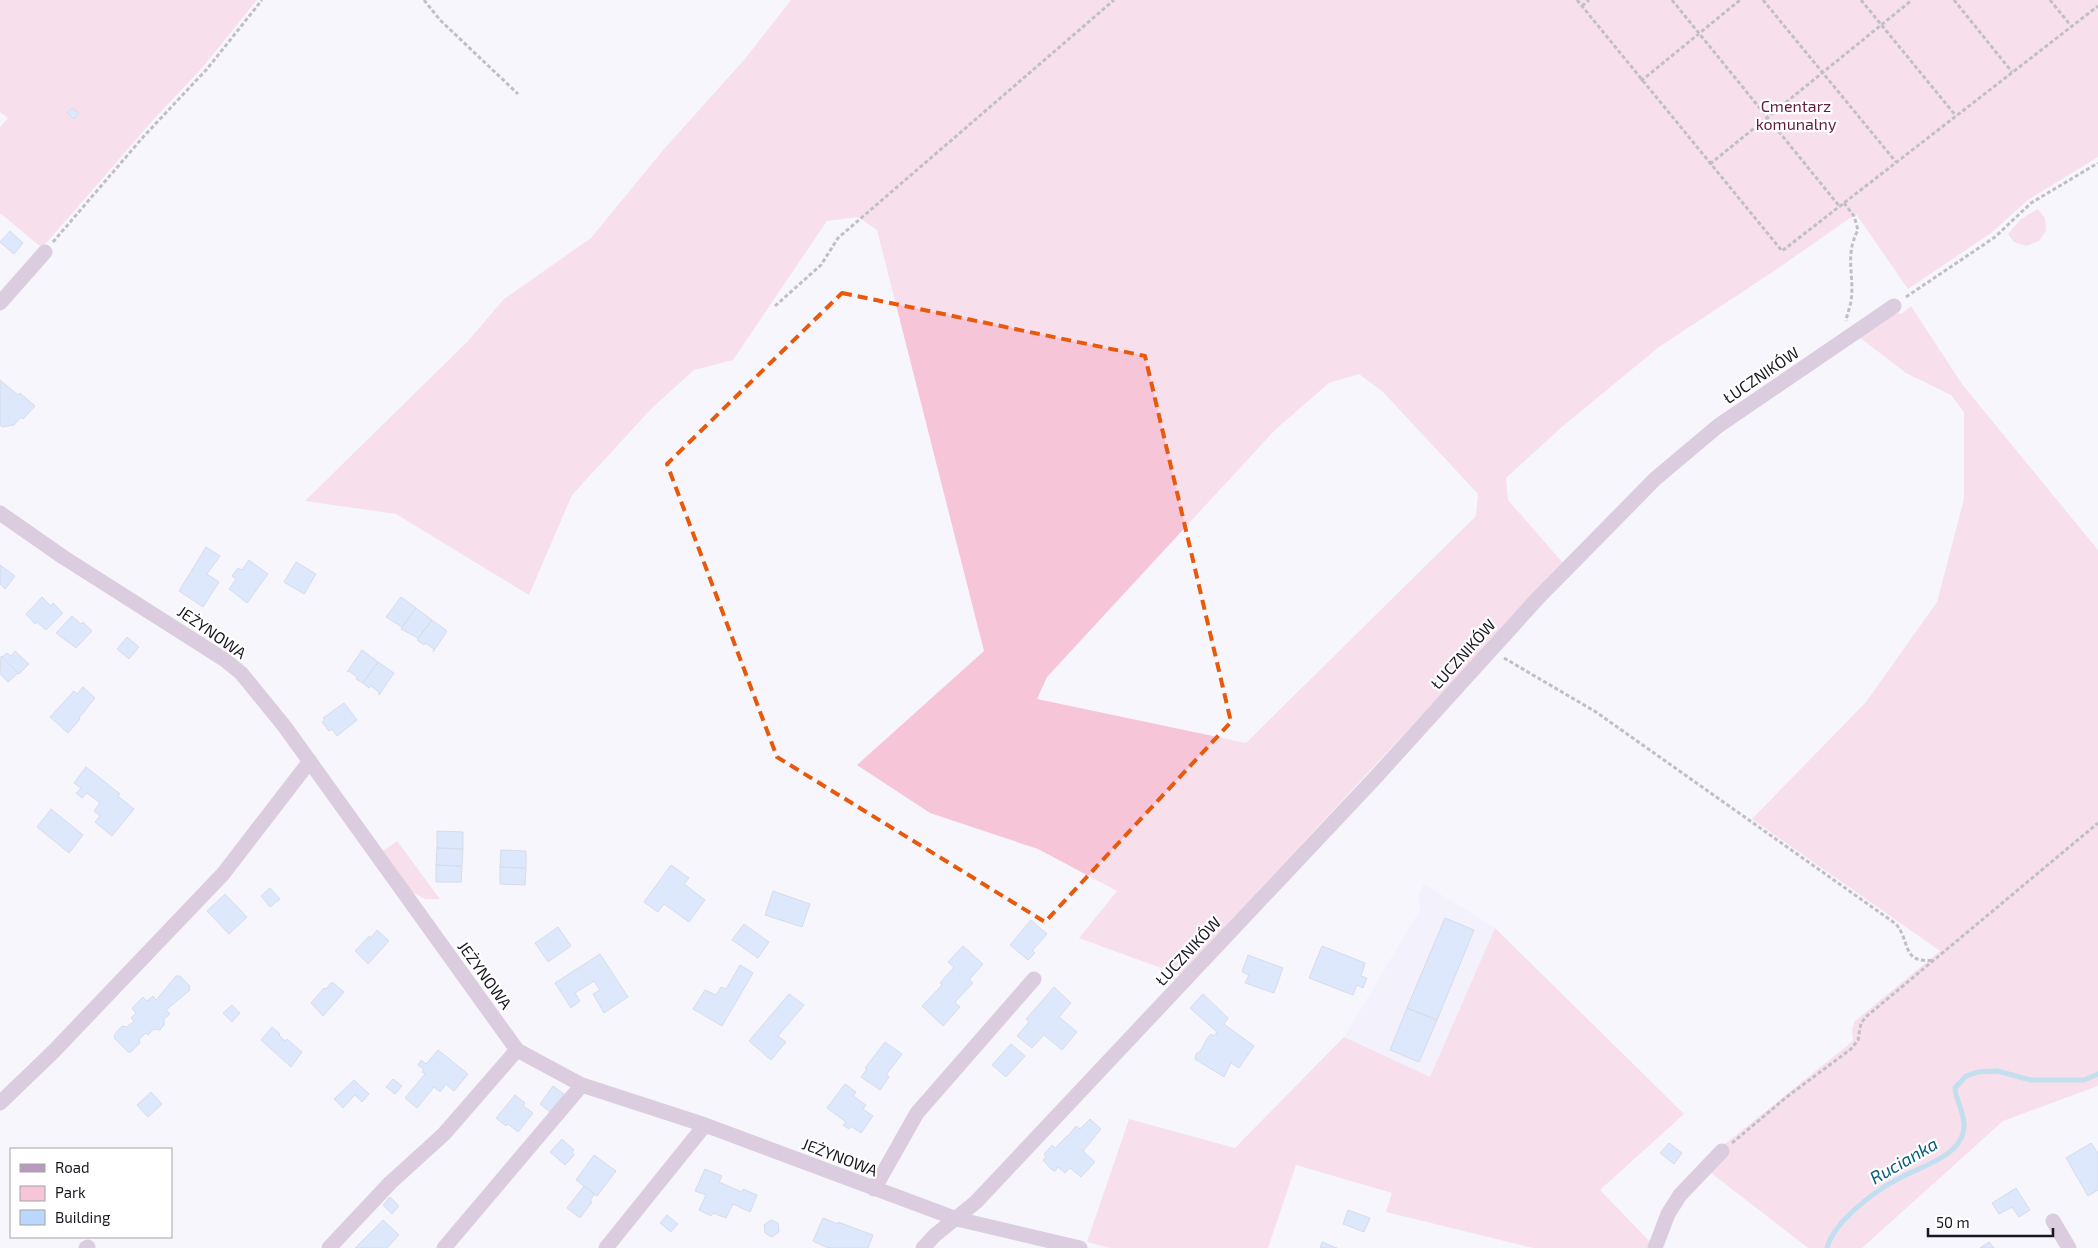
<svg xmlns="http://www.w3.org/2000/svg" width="2098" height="1248" font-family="'Exo 2',sans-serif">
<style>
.built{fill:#edebfa}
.green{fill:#f6c5d8;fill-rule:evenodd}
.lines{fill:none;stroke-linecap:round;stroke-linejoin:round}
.stream{stroke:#82c3e0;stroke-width:5}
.building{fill:#bcd7fe;stroke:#acbcd4}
.path{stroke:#7e7d85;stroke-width:3;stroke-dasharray:4 2.5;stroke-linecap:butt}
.minor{stroke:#b99abe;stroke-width:15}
.marked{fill:none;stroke:#e8590c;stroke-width:4;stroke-dasharray:10 6;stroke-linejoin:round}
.labels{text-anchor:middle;stroke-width:4.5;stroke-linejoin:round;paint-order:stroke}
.park-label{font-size:16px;fill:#621c3f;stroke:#fff}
.street-label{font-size:16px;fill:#191822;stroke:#fff}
.water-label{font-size:18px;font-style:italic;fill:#045f7b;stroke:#fff}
</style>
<rect width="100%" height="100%" fill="#f7f6fc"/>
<path class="built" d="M1424 884 1495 928 1430 1078 1344 1037 1420 910 1419 894Z"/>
<path class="green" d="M0 0H257L202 68 154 119 42 248 0 213V127L8 118 0 112Z
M791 0H2098V157L2028 200 1991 233 1908 289 1856 214 1774 271 1659 347 1563 426 1506 478 1508 500 1563 563 1180 975 1079 938 1117 891 1038 849 930 813 857 765 984 651 877 230 858 217 827 221 733 360 694 370 652 408 572 495 529 595 396 514 305 501 468 341 504 299 591 238 664 149 744 60ZM1359 374 1383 392 1478 494 1476 516 1246 743 1037 699 1047 677 1276 429 1329 383Z
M2038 209 2045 218 2046 231 2039 241 2026 246 2014 242 2008 234 2021 219Z
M1911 306 1962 384 2098 550V1086L2003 1121 1862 1248H1808L1702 1166 1720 1148 1848 1045 1853 1040 1852 1029 1855 1021 1940 951 1752 819 1866 702 1937 602 1964 499V412L1951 395 1906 373 1859 337 1893 313 1901 314Z
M397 841 440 899H425L412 892 383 851Z
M1495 928 1684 1114 1600 1190 1652 1244 1651 1248H1533L1386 1212 1392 1193 1296 1165 1268 1248H1110L1087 1242 1129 1119 1235 1148 1344 1037 1430 1077Z"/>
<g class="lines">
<path class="stream" d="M1827 1248C1834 1221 1876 1190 1900 1178 1921 1166 1964 1156 1964 1125 1964 1112 1956 1101 1955 1088L1966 1076 1978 1072 1997 1071 2031 1080H2084L2098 1074"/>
</g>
<path class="building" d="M72 108 79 113 74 119 67 113Z
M10 231 23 243 14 254 0 242Z
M0 380 18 395 20 393 35 406 23 419 21 417 14 425 2 427 0 425Z
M206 547 220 556 207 574 219 582 203 607 179 591Z
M249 560 268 574 247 603 229 589 236 579 232 576 238 568 242 570Z
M296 562 316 574 304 594 284 582Z
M0 565 15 576 5 589 0 584Z
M42 597 51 606 53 603 63 613 46 630 37 622 35 624 26 614Z
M401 597 416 608 402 627 386 617Z
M416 608 432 620 418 638 401 629Z
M72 616 81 624 83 622 92 631 76 648 56 633Z
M432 620 447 631 433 652 434 649 425 643 424 645 417 640Z
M127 637 139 647 129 659 117 649Z
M362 650 378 662 363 683 356 679 357 677 349 671 347 672Z
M15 651 29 664 19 674 2 657 7 653 11 656Z
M1 656 18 673 8 682 0 674Z
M378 662 394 673 379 695V692L371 686 369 688 363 683Z
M83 687 95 698 79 718 80 719 68 733 50 717 74 691 77 694Z
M344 703 357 720 337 736 332 729 329 731 322 722 325 720 323 718Z
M86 767 120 794 118 796 134 809 112 836 95 822 100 816 94 811 100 803 87 793 82 798 76 793 81 788 74 783Z
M51 809 83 835 69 853 37 827Z
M437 831 463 832V849L437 848Z
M437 848 463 849 462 866 436 865Z
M501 850 526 851V868L500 867Z
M436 865 462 866 461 882H436Z
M671 865 689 878 684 884 705 900 689 922 664 904 658 912 644 902Z
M500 867 526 868 525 885 500 884Z
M270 888 280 899 270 907 261 896Z
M773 891 810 904 802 927 765 915Z
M225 894 247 917 229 934 207 911Z
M1445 918 1474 930 1437 1020 1407 1008Z
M1031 920 1047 934 1032 951 1035 953 1028 960 1010 945Z
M744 924 769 942 758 958 732 940Z
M558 927 571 946 548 962 535 943Z
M377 930 389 941 368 964 355 951 369 936 371 938Z
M963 946 983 964 969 980 973 983 955 1002 960 1007 943 1026 922 1006 942 985 940 983 954 967 948 962Z
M1322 946 1365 963 1361 976 1367 978 1363 988 1357 985 1353 995 1309 978Z
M600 954 628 997 604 1013 593 994 600 990 594 981 575 993 580 1001 571 1008 555 983Z
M1248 955 1283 968 1274 993 1245 983 1249 975 1242 972Z
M740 965 753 973 722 1026 693 1009 705 990 716 995 721 987 726 989Z
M176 976H180L190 986 189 988 190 990 166 1010 170 1014 164 1019V1025L160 1030 154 1029 148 1035 146 1033 139 1039 140 1043 131 1052H128L114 1038 115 1037 114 1035 122 1026 127 1027 134 1021 131 1018 136 1013 132 1008 143 997 147 1001 153 996 156 1000Z
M332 982 344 992 323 1016 311 1003 324 988 326 989Z
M1054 987 1071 1003 1059 1017 1077 1032 1062 1050 1044 1035 1032 1048 1017 1036 1029 1022 1026 1019Z
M789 994 804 1005 778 1036 786 1042 771 1060 749 1041Z
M1203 994 1228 1018 1224 1024 1254 1046 1239 1068 1231 1063 1224 1077 1195 1059 1196 1054 1201 1050 1208 1037 1211 1034 1214 1036 1217 1032 1190 1008Z
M232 1005 240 1013 232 1022 223 1013Z
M1407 1008 1437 1020 1419 1062 1390 1050Z
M272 1027 280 1034 279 1035 285 1041 287 1039 302 1052 291 1067 261 1040Z
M885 1042 902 1054 886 1075 889 1077 880 1090 861 1077 867 1069 865 1068Z
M1011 1044 1025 1056 1006 1077 992 1065Z
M438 1050 468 1074 454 1091 446 1084 440 1092 434 1087 417 1108 405 1098 425 1074 422 1072 424 1070 418 1065 421 1060 426 1064Z
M393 1079 402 1086 395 1094 386 1087Z
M354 1080 369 1094 362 1102 355 1095 343 1108 334 1099Z
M845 1084 856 1092 853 1096 866 1105 863 1109 873 1116 861 1133 851 1126 849 1129 843 1125 846 1122 827 1108Z
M553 1086 564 1094 550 1112 540 1104Z
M151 1092 162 1104 148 1117 137 1105Z
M515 1095 525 1103 523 1106 533 1113 518 1132 508 1124 506 1126 496 1118Z
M1090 1119 1101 1129 1083 1151 1095 1162 1081 1177 1070 1168 1065 1173 1058 1167 1055 1171 1051 1169 1043 1160 1046 1157 1044 1154 1052 1145 1055 1148 1067 1136H1068L1076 1126 1080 1129Z
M562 1139 574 1150 572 1152 574 1155 565 1165 550 1152Z
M1669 1143 1682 1153 1674 1164 1660 1153Z
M2091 1143 2098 1153V1190L2088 1196 2066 1158Z
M594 1155 616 1171 597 1196 576 1180Z
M705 1169 722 1176 719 1182 742 1192 743 1189 757 1195 750 1212 733 1204 726 1218 713 1213 711 1216 699 1210 706 1195 695 1191Z
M584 1186 595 1194 590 1200 592 1202 580 1218 567 1208Z
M2016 1188 2030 1210 2019 1217 2012 1207 1999 1214 1992 1203Z
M390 1197 399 1206 392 1214 383 1205Z
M1348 1210 1370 1218 1364 1232 1343 1224Z
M667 1215 678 1224 671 1232 660 1223Z
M823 1218 838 1224V1222L873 1235 868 1248H828L813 1241Z
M383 1220 399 1235 387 1248H355Z
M771 1220 778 1223 779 1232 772 1237 765 1233 764 1225Z
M1322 1242 1337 1248H1320Z
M1989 1242 1994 1248H1980Z"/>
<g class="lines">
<path class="path" d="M424 0 440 20 518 94
M1577 0 1782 251 2098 6
M1672 0 1840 207
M1763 0 1896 162
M1861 0 1956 116
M1954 0 2012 72
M2050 0 2072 27
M1582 6 1589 0
M1641 81 1740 0
M1710 164 1912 0
M1844 203 1854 216 1858 230C1844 256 1855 276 1851 301 1850 308 1847 314 1846 321
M53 242 144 136 207 69 262 0
M1906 297 1995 237 2031 203 2098 163
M775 306 821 265 838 238 1114 0
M1504 658 1596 712 1896 924C1911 942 1901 964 1934 960
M1732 1143 1788 1096 1851 1049 1858 1040 1861 1023 1867 1016 2098 823"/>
<path class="minor" d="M0 303 45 252
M0 513 63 557 225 660 241 673 285 727 517 1050 582 1085 705 1125 957 1219 1080 1248
M0 1103 53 1052 223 874 310 761
M874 1189 917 1113 1034 979
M2053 1221 2069 1248
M86 1248 88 1247
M329 1248 390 1183 444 1134 517 1050
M444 1248 582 1085
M606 1248 705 1125
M923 1248 935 1235 976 1202 1374 779 1538 598 1655 479 1718 426 1894 306
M1655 1248 1668 1214 1680 1195 1722 1151"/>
</g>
<path d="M0 0H2098V1248H0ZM842 293 1145 356 1231 722 1045 922 777 757 667 464Z" fill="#f7f6fc" fill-opacity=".55" fill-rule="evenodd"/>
<path class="marked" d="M842 293 1145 356 1231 722 1045 922 777 757 667 464Z"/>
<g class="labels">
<g class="park-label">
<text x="1796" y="112">Cmentarz<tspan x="1796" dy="18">komunalny</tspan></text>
</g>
<g class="street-label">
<text transform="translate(1761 375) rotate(-34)" y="6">ŁUCZNIKÓW</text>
<text transform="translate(212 632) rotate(35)" y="6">JEŻYNOWA</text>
<text transform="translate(1463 654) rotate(-48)" y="6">ŁUCZNIKÓW</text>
<text transform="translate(1188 951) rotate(-47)" y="6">ŁUCZNIKÓW</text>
<text transform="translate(485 975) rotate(54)" y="6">JEŻYNOWA</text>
<text transform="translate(840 1157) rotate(21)" y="6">JEŻYNOWA</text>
</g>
<g class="water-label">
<text transform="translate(1904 1161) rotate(-30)" y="6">Rucianka</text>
</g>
</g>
<rect x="10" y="1148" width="162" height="90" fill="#ffffff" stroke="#a3a3a7"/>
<rect x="20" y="1164" width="25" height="8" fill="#b99abe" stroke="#a3a3a7"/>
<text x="55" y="1173" font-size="15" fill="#191822">Road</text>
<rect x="20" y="1186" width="25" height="15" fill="#f6c5d8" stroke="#a3a3a7"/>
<text x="55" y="1198" font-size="15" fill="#191822">Park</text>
<rect x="20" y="1210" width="25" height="15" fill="#bcd7fe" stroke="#a3a3a7"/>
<text x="55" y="1223" font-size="15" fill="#191822">Building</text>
<path d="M1928 1228v8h125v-8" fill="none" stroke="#191822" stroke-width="2.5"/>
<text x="1936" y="1228" font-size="15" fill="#191822" stroke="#ffffff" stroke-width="4" paint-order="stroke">50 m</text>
</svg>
